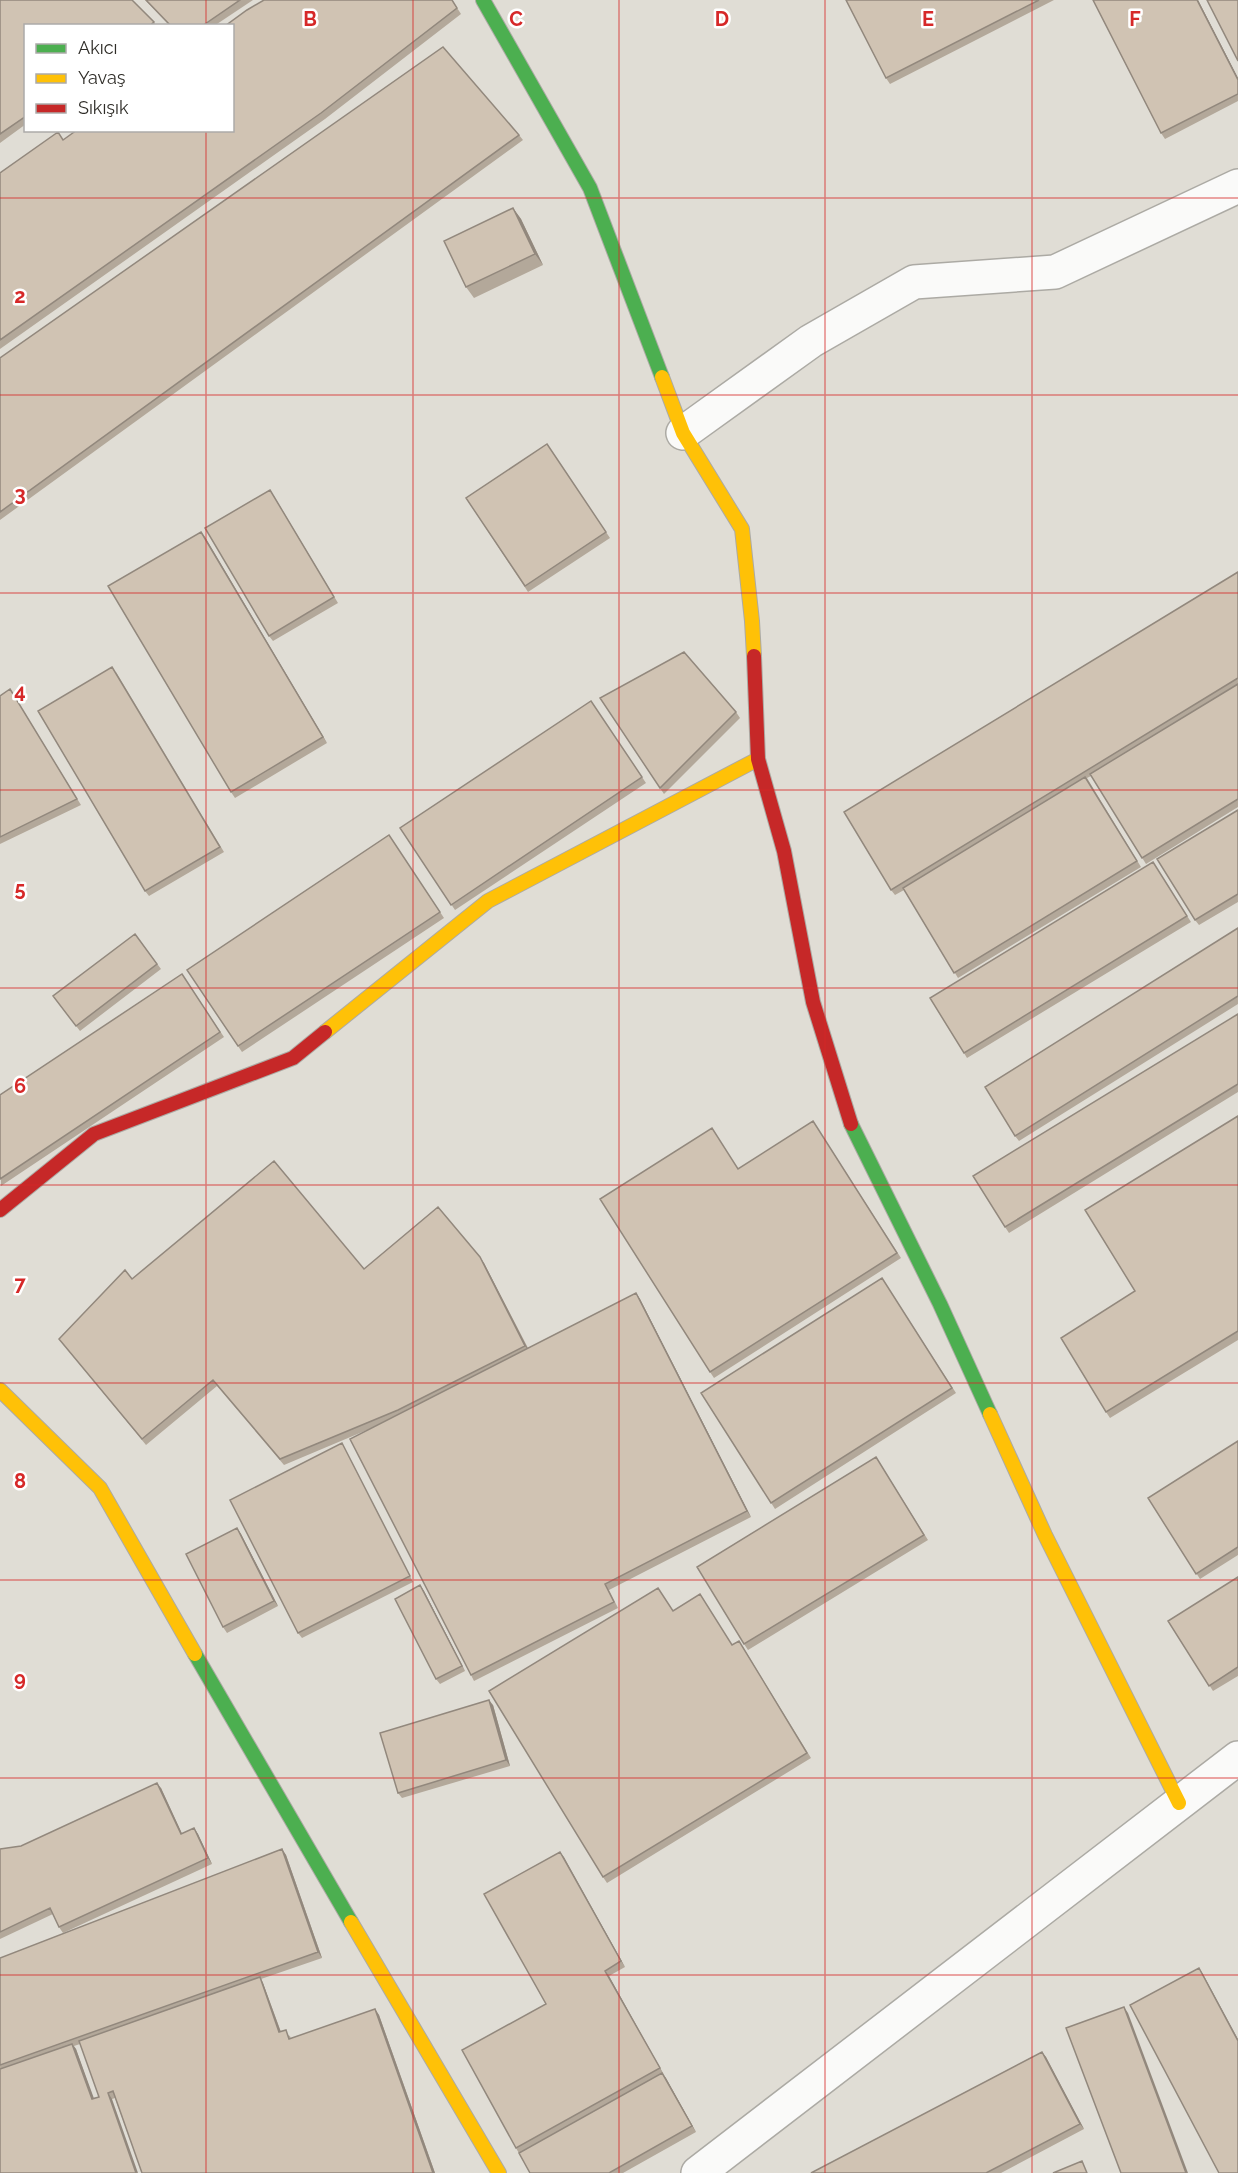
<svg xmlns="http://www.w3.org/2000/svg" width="1238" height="2173" font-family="Raleway,sans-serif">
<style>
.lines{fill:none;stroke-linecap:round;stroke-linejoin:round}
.street-casing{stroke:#acaaa4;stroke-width:36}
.fast-casing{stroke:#acaaa4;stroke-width:16}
.slow-casing{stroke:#acaaa4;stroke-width:16}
.jam-casing{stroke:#acaaa4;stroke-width:16}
.street{stroke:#fafaf9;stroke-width:33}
.fast{stroke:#4caf50;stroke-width:14}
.slow{stroke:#ffc107;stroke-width:14}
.jam{stroke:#c62828;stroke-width:14}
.wall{fill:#b3a89a;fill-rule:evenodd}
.shaded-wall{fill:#92887d}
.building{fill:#d0c3b3;stroke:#92887d;stroke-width:1.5}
.grid{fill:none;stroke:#d62828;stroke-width:1.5;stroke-opacity:0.55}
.grid-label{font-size:20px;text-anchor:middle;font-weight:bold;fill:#d62828;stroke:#fff;stroke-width:5;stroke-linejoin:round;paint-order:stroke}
</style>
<rect width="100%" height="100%" fill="#e0ddd5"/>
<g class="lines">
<g class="street-casing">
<path id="street" d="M683 433 811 341 914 282 1055 272 1238 186
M698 2173 1238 1758"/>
</g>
<g class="fast-casing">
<path id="fast" d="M483 0 590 188 662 377
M851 1124 940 1304 990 1414
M195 1654 351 1922"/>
</g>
<g class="slow-casing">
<path id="slow" d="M662 377 683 433 742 529 752 621 754 656
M325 1032 488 901 758 759
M0 1390 100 1488 195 1654
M990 1414 1045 1535 1179 1803
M351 1922 499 2173"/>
</g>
<g class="jam-casing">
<path id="jam" d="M754 656 758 759 784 851 813 1002 851 1124
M0 1210 94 1134 293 1058 325 1032"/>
</g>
<use href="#street" class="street"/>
<use href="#fast" class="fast"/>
<use href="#slow" class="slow"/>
<use href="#jam" class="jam"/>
</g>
<path class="wall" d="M0 0 154 22 156 26H26V124L0 143Z
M145 0H253L214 26H170Z
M452 0 461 14 325 119 0 349V173L63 140Z
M846 0H1054L890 84 886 78Z
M1093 0H1198L1238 78V101L1165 139 1161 133Z
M519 135 523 140 0 520V358Z
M513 208 521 219 543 265 474 298 466 287Z
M547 444 610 538 528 592 466 498Z
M274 496 338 603 273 641 269 636Z
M201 532 327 743 235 798 231 792Z
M1238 572V807L1146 864 1091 776 1087 778 1141 867 958 978 904 890 895 895 891 890Z
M116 672 224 852 149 896 145 891Z
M10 689 81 805 0 844V696Z
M600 698 736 712 740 718 664 794Z
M591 701 646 783 455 910 400 828Z
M1238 810V902L1199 925 1195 920Z
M389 835 444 918 242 1052 187 970Z
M1153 862 1191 922 967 1058 964 1053Z
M1238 928V1004L1019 1141 1015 1136Z
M135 934 161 969 80 1031 53 996Z
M182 974 224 1037 1 1186 0 1095Z
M1238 1014V1092L1009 1233 1005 1227Z
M1238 1116V1340L1110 1418 1106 1412Z
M813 1121 901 1258 714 1378 710 1372 739 1169Z
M484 1263 528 1348 636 1293 640 1299 751 1517 609 1590 618 1608 474 1681 471 1675 367 1430 284 1465 217 1386 146 1445 59 1339 132 1279Z
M882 1278 956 1393 775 1509 701 1393Z
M1238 1441V1555L1200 1579 1148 1498Z
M342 1443 345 1449 413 1582 302 1638 298 1633Z
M876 1457 928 1540 748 1650 744 1644Z
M237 1528 241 1534 278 1606 227 1633 223 1627Z
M1238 1577V1676L1213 1691 1168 1621Z
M420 1585 424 1591 465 1671 440 1684 436 1679Z
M673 1611 732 1645 743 1647 811 1758 607 1883 603 1877Z
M493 1705 510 1766 402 1798 398 1793Z
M161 1788 182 1834 194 1828 198 1834 212 1864 63 1933 59 1927 53 1914 0 1939V1849L21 1846Z
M282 1849 286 1855 322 1958 261 1979 263 1983 281 2032 290 2036 291 2039 375 2009 379 2015 435 2173H142L115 2098 112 2099 0 2173V1958ZM80 2044 99 2097 93 2098 76 2049 74 2046Z
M560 1852 625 1967 609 1976 696 2132 623 2173H530L516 2148 546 2004Z
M1042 2052 1046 2057 1084 2129 1001 2173H811Z"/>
<path class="shaded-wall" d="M1197 0H1198L1238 78V80Z
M513 208 521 219 543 265 535 254Z
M201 532 205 537 327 743 323 737Z
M480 1257 484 1263 529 1351 525 1346Z
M636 1293 640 1299 751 1517 747 1511Z
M237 1528 241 1534 278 1606 274 1601Z
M420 1585 424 1591 465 1671 462 1666Z
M489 1700 493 1705 510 1766 506 1760Z
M157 1783 161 1788 185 1840 181 1834Z
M194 1828 198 1834 212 1864 208 1858Z
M282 1849 286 1855 322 1958 318 1952Z
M560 1852 564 1857 625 1967 621 1961Z
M1199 1968 1203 1974 1238 2039V2041Z
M605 1971 609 1976 663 2074 660 2068Z
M260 1977 263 1983 283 2038 279 2032Z
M1124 2007 1128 2013 1188 2173H1186Z
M375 2009 379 2015 435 2173H433Z
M72 2044 76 2049 96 2104 92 2099Z
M1042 2052 1046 2057 1084 2129 1080 2124Z
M662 2073 666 2078 696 2132 692 2126Z
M108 2093 112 2099 138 2173H136Z"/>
<path class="building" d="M0 0H132L154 22 149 26H26V116L0 134Z
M146 0H240L202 26H171Z
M264 0H452L457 8 321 113 0 340V173L58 132 63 140 77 130H232V26H225L247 10Z
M846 0H1039L886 78Z
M1093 0H1197L1238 80V94L1161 133Z
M1207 0H1238V61Z
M443 47 519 135 0 512V358Z
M513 208 535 254 466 287 444 241Z
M547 444 606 532 525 586 466 498Z
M270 490 334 597 269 636 205 528Z
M201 532 323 737 231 792 108 586Z
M1238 572V678L891 890 844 812Z
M684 652 736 712 660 788 600 698Z
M112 667 220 847 145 891 38 711Z
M1238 684V799L1142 858 1090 774Z
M10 689 77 799 0 837V696Z
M591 701 642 777 451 905 400 828Z
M1085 777 1137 861 954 973 903 888Z
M1238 810V894L1195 920 1157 859Z
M389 835 440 912 238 1046 187 970Z
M1153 862 1187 916 964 1053 930 998Z
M1238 928V996L1015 1136 985 1087Z
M135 934 157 964 76 1026 53 996Z
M182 974 220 1032 0 1179V1095Z
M1238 1014V1084L1005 1227 973 1176Z
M1238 1116V1331L1106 1412 1061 1338 1135 1291 1085 1210Z
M813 1121 897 1253 710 1372 600 1199 712 1128 738 1169Z
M274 1161 364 1269 438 1207 480 1257 525 1346 398 1410 280 1459 213 1380 142 1439 59 1339 125 1270 132 1279Z
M882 1278 952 1388 771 1503 701 1393Z
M636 1293 747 1511 605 1584 614 1602 471 1675 350 1439Z
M1238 1441V1547L1196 1574 1148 1498Z
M342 1443 410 1576 298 1633 230 1500Z
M876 1457 924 1535 744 1644 697 1567Z
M237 1528 274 1601 223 1627 186 1554Z
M1238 1577V1667L1209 1686 1168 1621Z
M420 1585 462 1666 436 1679 395 1599Z
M658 1588 673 1611 700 1594 732 1645 739 1641 807 1753 603 1877 489 1691Z
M489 1700 506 1760 398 1793 380 1733Z
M157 1783 181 1834 194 1828 208 1858 59 1927 50 1908 0 1932V1849L21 1846Z
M282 1849 318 1952 0 2065V1958Z
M560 1852 621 1961 605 1971 660 2068 516 2148 462 2050 546 2004 484 1894Z
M1199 1968 1238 2041V2173H1219L1130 2005Z
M260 1977 279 2032 286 2030 289 2039 375 2009 433 2173H142L113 2091 108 2093 136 2173H0V2069L72 2044 92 2099 99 2097 79 2041Z
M1124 2007 1186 2173H1121L1066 2028Z
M1042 2052 1080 2124 986 2173H811Z
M662 2073 692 2126 609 2173H530L519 2153Z
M1082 2161 1087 2173H1053Z"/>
<path class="grid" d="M206 0V26M413 0V2173M619 0V2173M825 0V2173M1032 0V2173M206 130V2173M0 198H1238M0 395H1238M0 593H1238M0 790H1238M0 988H1238M0 1185H1238M0 1383H1238M0 1580H1238M0 1778H1238M0 1975H1238"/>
<g class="grid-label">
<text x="310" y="26">B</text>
<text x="516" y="26">C</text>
<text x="722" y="26">D</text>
<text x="928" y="26">E</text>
<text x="1135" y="26">F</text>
<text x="20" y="303">2</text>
<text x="20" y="501">3</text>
<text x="20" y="698">4</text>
<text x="20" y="896">5</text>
<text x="20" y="1093">6</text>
<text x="20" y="1291">7</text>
<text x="20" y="1488">8</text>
<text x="20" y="1686">9</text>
</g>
<rect x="24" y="24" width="210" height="108" fill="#ffffff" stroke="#acaba9" stroke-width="1.5"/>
<rect x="36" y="44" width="30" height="9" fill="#4caf50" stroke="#acaba9" stroke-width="1.5"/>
<text x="78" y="54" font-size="18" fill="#2f2d28">Akıcı</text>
<rect x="36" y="74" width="30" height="9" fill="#ffc107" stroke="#acaba9" stroke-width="1.5"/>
<text x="78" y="84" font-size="18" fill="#2f2d28">Yavaş</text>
<rect x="36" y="104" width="30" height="9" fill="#c62828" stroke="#acaba9" stroke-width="1.5"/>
<text x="78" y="114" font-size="18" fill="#2f2d28">Sıkışık</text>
</svg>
